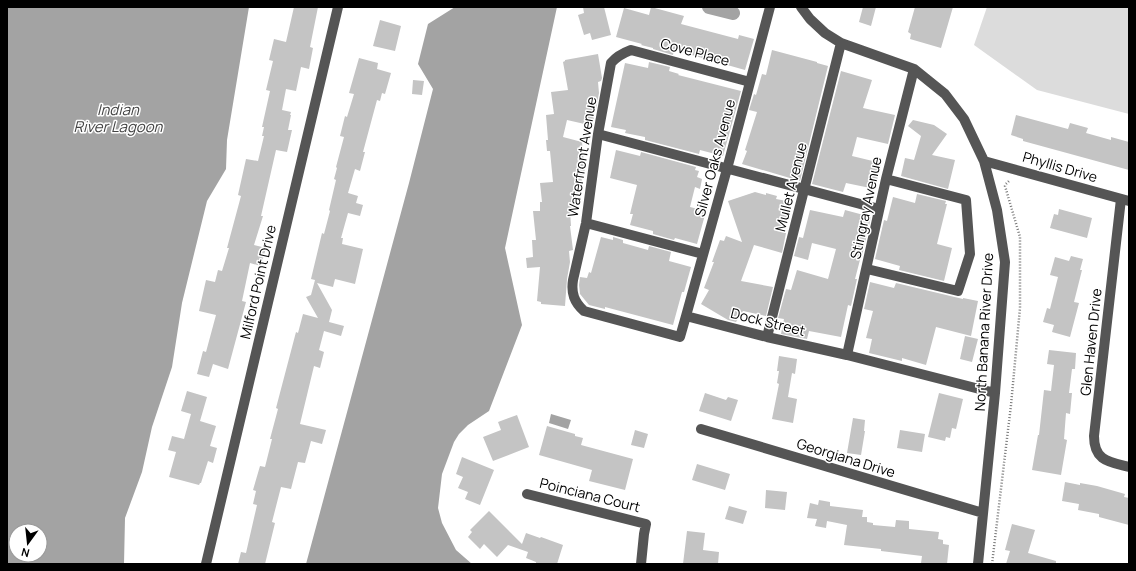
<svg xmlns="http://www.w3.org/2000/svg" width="1136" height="571" font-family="Manrope,sans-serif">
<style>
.green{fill:#dcdcdc}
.water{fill:#a3a3a3;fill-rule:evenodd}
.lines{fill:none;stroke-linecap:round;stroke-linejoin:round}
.canal{stroke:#a3a3a3;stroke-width:14}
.building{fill:#c4c4c4}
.path{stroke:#777;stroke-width:2.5;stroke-dasharray:1 2;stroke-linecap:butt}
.minor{stroke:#555;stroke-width:10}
.labels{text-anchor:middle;stroke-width:3;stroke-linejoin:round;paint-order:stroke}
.street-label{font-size:14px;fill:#000;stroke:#fff}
.water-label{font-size:15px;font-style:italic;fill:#444;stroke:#fff}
</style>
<rect width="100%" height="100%" fill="#fff"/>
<path class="green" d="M987 7H1129V114L1037 90 974 45Z"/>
<path class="water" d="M7 7H249L227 140 226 169 207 201 182 303 172 367 152 427 142 472 125 518 124 564H7ZM16 531H40V555H16Z
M455 7H557L505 248 522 325 489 411 468 425 459 434 454 442 442 474 438 508 442 523 456 550 472 564H306L409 183 433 89 418 64 428 24Z
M551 414 571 420 568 429 549 423Z"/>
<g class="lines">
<path class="canal" d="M709 7 733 13"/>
</g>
<path class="building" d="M294 7H318L310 47 313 48 309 69 301 67 296 91 286 89 282 110 291 112 290 115H291L288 130H292L287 152 276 150 261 216H263L254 245 266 248 261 266 250 263 242 301 246 302 228 369 213 364 209 377 197 374 203 351 206 352 216 315 199 311 206 280 215 282 218 270 222 271 229 248H227L241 196 238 195 246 159 258 161 264 136H262L264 127H262L270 91 266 90 273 61 269 60 274 39 286 42Z
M583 7H604L611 35 592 40 590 33 584 35 578 15 584 13Z
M651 7 684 16 681 24 738 39 739 35 754 39 745 70 674 50 673 55 653 49V48L641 45 642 44 616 37 624 8 649 15Z
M863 7H876L871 26 859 22Z
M915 7H953L941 48 910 39 911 34 908 32Z
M380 20 401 26 395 51 373 46Z
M772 50 817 62V63L828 66 800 181 742 164 747 151 745 150 757 112 749 110 754 94 756 95 762 74 766 75Z
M598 54 602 78 601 81 598 82 599 93 596 109H593L594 122 588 123 589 125 567 120 563 137 582 142 585 175H581L583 189 580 190 581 198 573 199 574 211H570L571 226H570L573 250 569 251 570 262 567 279 565 306 541 304V302L537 301 540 267 527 268 526 258 533 257 532 240H536L533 211H540V202H542L540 183 553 182 550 151H547L546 140H548L546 115 554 114 551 92 568 90 563 62 565 61V60Z
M359 58 378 63 377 69 391 73 385 94 382 93 380 101 377 100 363 152H365L360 171 355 169 348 193 358 196 356 203 363 205 360 216 348 213 341 238H343L342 244 363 249 355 284 335 279 333 287 317 283 332 310 329 322 344 326 341 336 324 331 319 350 324 352 320 368 314 366 300 424 326 430 322 444 311 441 305 463 298 462 291 489 281 487 272 522 275 523 265 564H238L241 552 246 553 257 505 253 504 256 491 253 490 260 466 265 467 272 439H270L278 409 276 408 296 332 298 333 303 314 318 318 306 297 311 295 315 280 311 279 322 233 324 234 330 211 329 210 336 180 334 179 337 168 336 167 344 137 340 136 345 116 347 117 354 94 349 93Z
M649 62 670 67 669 71 679 74 678 75 741 91 723 156 700 150 699 154 645 140V137L625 133 626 130 611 127 625 63 648 68Z
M841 71 872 80 863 108 895 115 888 144 857 137 852 156 881 163 875 189 846 183 843 192 812 184Z
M413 80 424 81 422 95 412 94Z
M1016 115 1068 129 1070 123 1088 128 1086 133 1111 140V137L1129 142V170L1023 141V139L1011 135Z
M913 120 934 125 947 134 932 155 955 160 948 189 901 176 905 158 914 160 921 136 908 126Z
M616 150 640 156 641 152 696 167 695 170 699 171 697 177 702 179 700 189 695 187 690 207 706 211 697 244 675 238 674 240 653 234V231L630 225 633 214H630L637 185 610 178Z
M755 192 766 195V193L777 196 776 199 792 202 784 233H786L782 253 754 245 741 281 773 287 766 316 743 311 736 322 728 320 701 304 709 290 704 288 714 262H712L720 240 724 241 726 236 742 242 728 201Z
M917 194 946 201 945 204H947L937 244 952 248 944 281 899 270 900 266 875 259 884 220 887 221 893 197 915 203Z
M1059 209 1092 218 1087 238 1050 228 1054 214 1058 215Z
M810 210 843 217 845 210 871 217 862 256H861L855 279H857L851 306 848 305 841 337 809 331 807 339 781 334 784 319 778 318 786 289 791 290 797 270 828 279 836 249 812 243 808 260 794 256 799 237 803 238Z
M601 237 613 240V237L623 240V243L648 250 649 246 671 252 669 261 691 267 684 292H682L673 325 605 307V309L589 305 580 294 579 285 580 277 587 278 589 272 591 273Z
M1071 256 1083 259 1080 270H1082L1074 302 1079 303 1070 337 1052 332 1054 325 1043 322 1047 308 1050 309 1058 277 1050 275 1055 257 1069 261Z
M870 282 894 288 896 283 963 299V298L978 301 971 336 936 327 926 365 902 358V361L869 353 872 339 866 338 873 311 864 309Z
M965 336 978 339 972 362 960 359Z
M1049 350 1076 353 1075 369H1072L1069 393H1072L1070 414 1066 413 1064 439 1067 440 1061 475 1032 470 1038 435H1039L1044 390 1051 391 1054 365 1047 364Z
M779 356 797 359 795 374 792 373 788 397 797 399 793 423 772 419 779 384 777 383 779 371H777Z
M187 391 207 397 200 421 216 426 210 446 217 448 213 463 208 461 201 483H200L199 485 169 477 176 452 168 450 172 436 184 439 191 414 181 411Z
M705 393 726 400 728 397 738 400 731 421 699 411Z
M939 393 963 399 956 429 952 428 950 438 946 437 945 441 928 437Z
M517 415 529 447 493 461 483 437 501 430 498 422Z
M853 418 865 420 864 431H865L861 455 847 453Z
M547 426 575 434V436L583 438 581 445 633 459 625 490 589 481 592 470 539 455Z
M635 430 648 434 644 448 631 445Z
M900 430 925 434 922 452 897 448Z
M462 457 494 470 480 505 465 499 468 492 458 488 463 477 456 474Z
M697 464 730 474 725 490 692 480Z
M1065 482 1080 485V483L1097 486 1125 494 1124 497 1129 498V525L1099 517V514L1078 510 1079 504 1062 501Z
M766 490 787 492 785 510 765 508Z
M819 500 830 502V506L863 510 862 517H867V522L873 523V525L895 527 896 520 909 521V529L939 532 938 539 943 540V544L949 545 947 564 921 563 922 556 881 551V549L844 545 847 525 827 521 826 528 815 526 817 519 807 518 810 503 818 505Z
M729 506 747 511 743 524 725 519Z
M489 511 522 544 526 533 540 538 541 537 563 545 557 564H536V562L526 558 528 552 508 545 497 557 484 544 480 549 468 537 472 532 470 530Z
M1012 524 1035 530 1028 553 1056 561V564H1006L1010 551 1005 550Z
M687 531 705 533 703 550 719 552 718 564H683Z"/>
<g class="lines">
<path class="path" d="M992 564 1011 405 1020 308V237L1005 186 1006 184 1009 181H1010"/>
<path class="minor" d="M801 7 810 19 825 33 841 43 914 69 945 94 964 119 984 161 997 210 1005 262 995 393 978 564
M750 82 631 50C623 53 617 56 611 63L598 134 586 223 573 280C571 293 574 302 584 311L680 337 686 316 767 337 847 355 995 393
M598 134 879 209
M984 161 1129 201
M1121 199 1094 436C1094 461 1109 462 1129 467
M586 223 703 254
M867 269 958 291 970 254 966 200 886 179
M686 316 727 169 770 7
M767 337 841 43
M847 355 886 179 914 69
M701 429 983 513
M527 494 646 524 644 534 641 564
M206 564 338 7"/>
</g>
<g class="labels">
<g class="street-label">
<text transform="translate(695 52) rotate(15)" y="5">Cove Place</text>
<text transform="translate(582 157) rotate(-81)" y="5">Waterfront Avenue</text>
<text transform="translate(715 158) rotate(-75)" y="5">Silver Oaks Avenue</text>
<text transform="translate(1060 167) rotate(16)" y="5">Phyllis Drive</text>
<text transform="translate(791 187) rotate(-76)" y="5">Mullet Avenue</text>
<text transform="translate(866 208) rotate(-78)" y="5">Stingray Avenue</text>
<text transform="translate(258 282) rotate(-77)" y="5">Milford Point Drive</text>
<text transform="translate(768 322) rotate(14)" y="5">Dock Street</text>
<text transform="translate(984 332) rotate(-87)" y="5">North Banana River Drive</text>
<text transform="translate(1091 342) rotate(-84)" y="5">Glen Haven Drive</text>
<text transform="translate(846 458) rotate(17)" y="5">Georgiana Drive</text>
<text transform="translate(590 495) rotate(14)" y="5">Poinciana Court</text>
</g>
<g class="water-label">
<text x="118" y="115">Indian<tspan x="118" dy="17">River Lagoon</tspan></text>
</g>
</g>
<rect width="1136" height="571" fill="none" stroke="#000000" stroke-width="16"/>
<g transform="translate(28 543) rotate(195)"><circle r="19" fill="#ffffff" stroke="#999999"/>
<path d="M0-3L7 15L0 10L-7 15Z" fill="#000000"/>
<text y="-6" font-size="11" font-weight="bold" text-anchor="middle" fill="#000000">N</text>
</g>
</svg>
